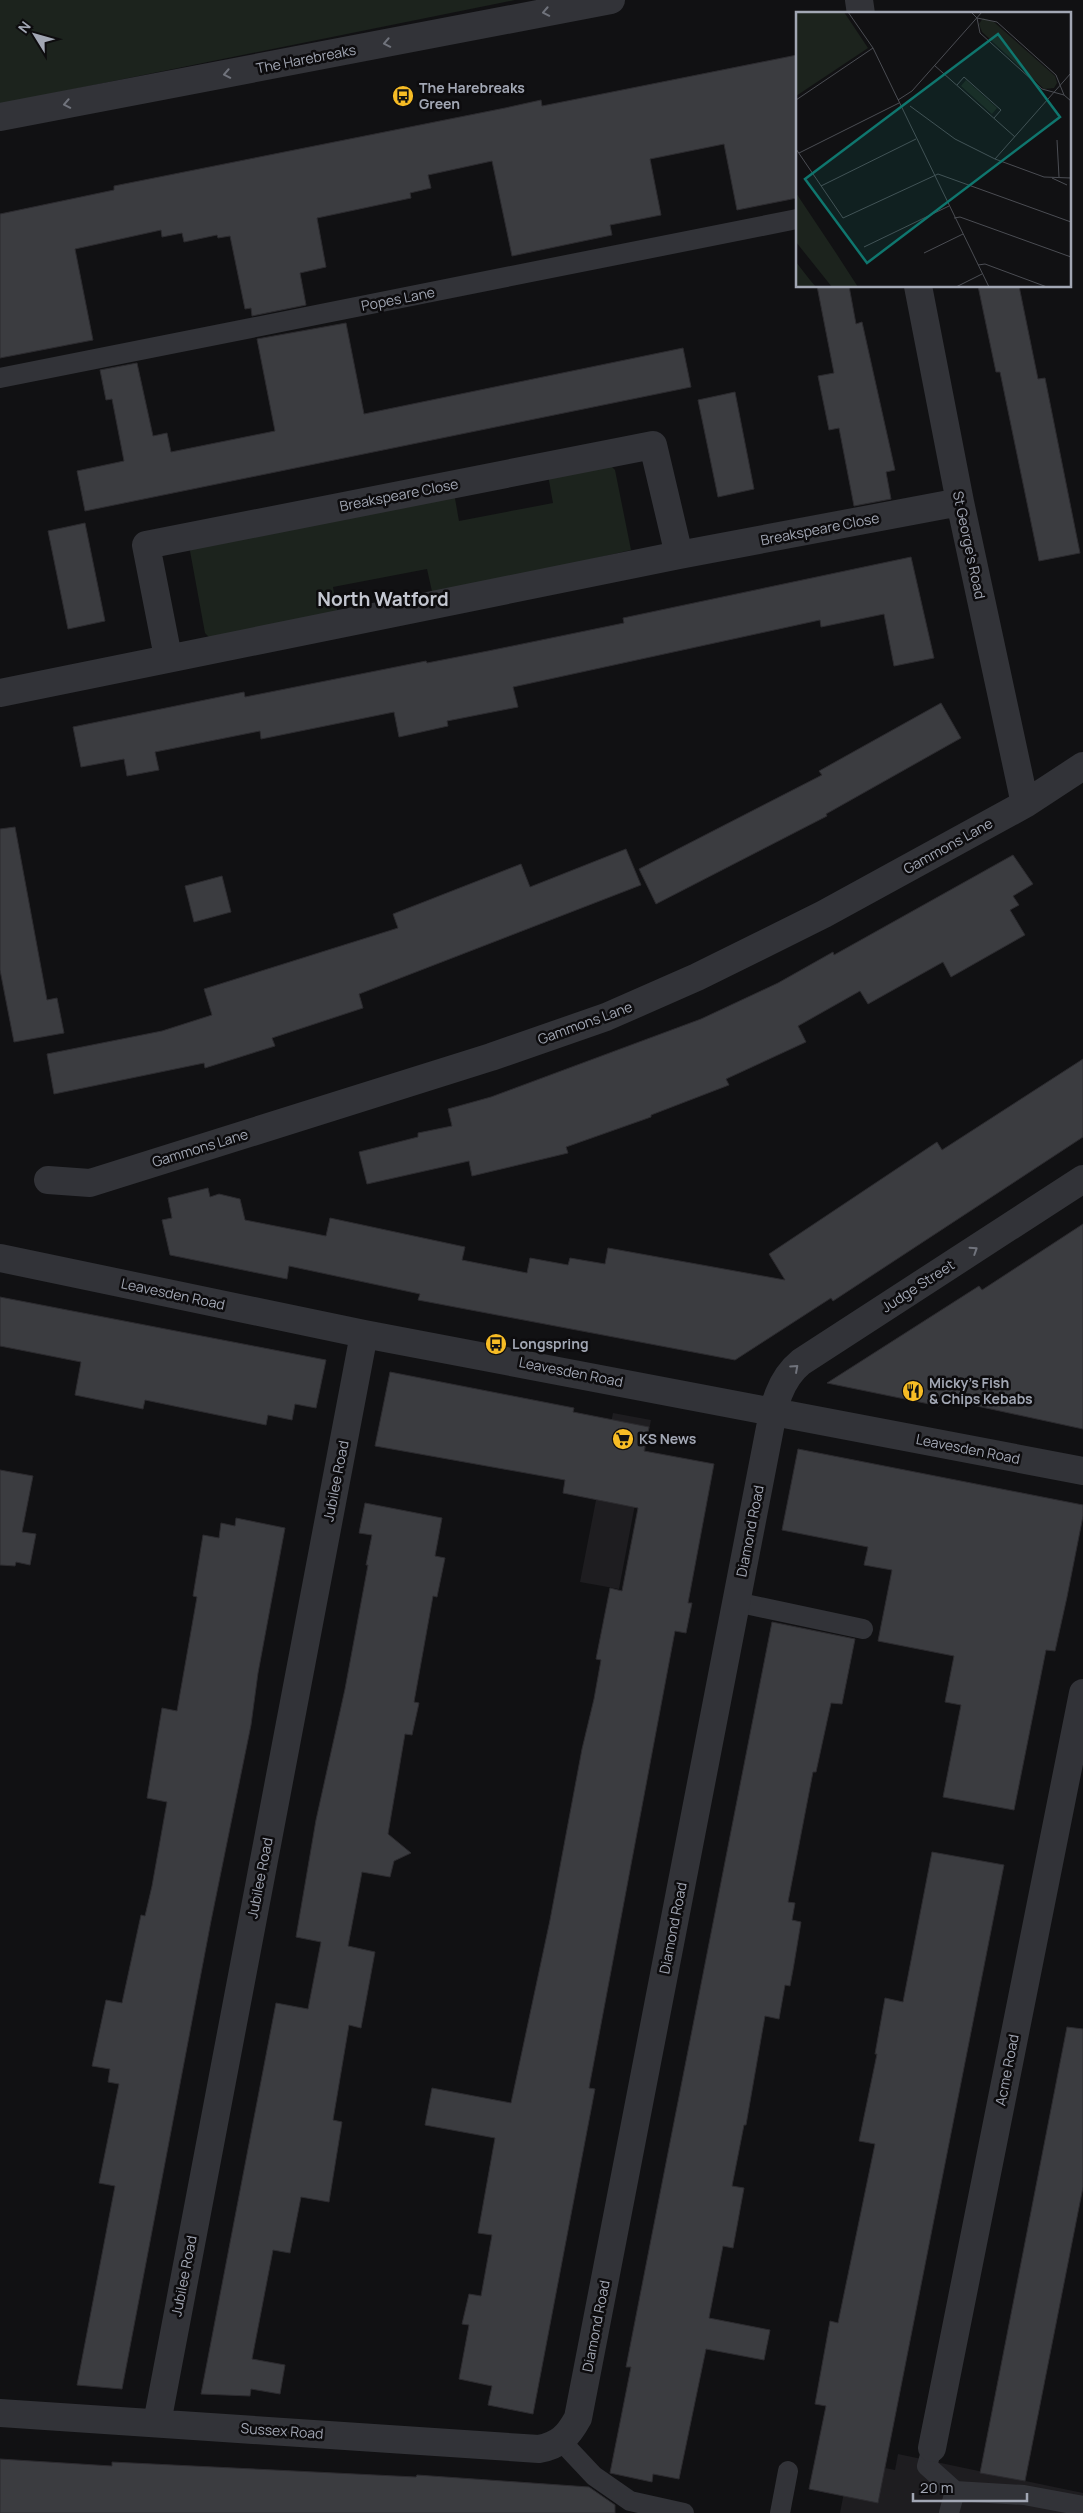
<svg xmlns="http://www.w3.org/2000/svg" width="1083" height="2513" font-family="Manrope,sans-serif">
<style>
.built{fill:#1e1d20}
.green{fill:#1c231d}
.building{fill:#3b3c40;stroke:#2c2b2f}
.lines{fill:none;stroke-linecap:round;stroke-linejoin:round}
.service{stroke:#323338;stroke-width:20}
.minor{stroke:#323338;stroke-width:28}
.oneway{stroke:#70737c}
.labels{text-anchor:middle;stroke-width:5;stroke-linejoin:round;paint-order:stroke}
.street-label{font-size:14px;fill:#a2a7b4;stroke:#0d0c0e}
.poi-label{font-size:14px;font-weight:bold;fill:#a2a7b4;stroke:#0d0c0e;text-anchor:start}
.district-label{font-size:19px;font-weight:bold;fill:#c3c6d0;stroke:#0d0c0e}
.inset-road{fill:none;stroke:#4b4d53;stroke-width:1}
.view{fill:#0f766e;fill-opacity:0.15;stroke:#0f766e;stroke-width:2.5}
.inset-edge{fill:none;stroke:#a2a7b4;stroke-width:2.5}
</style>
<rect width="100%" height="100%" fill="#111113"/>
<path class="built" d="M613 1413 651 1420 619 1589 580 1582Z
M898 2454 1083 2493V2513H840L850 2461 895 2470Z"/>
<path class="green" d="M0 0H515L0 104Z
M607 462 615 470 631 550 433 596 427 569 333 587 338 615 212 640 205 633 190 551 193 545 454 493 459 521 553 503 548 475Z"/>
<path class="building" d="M797 55V198L737 210 724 144 650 159 661 215 610 225 612 235 512 256 492 161 428 175 431 188 410 193 411 198 317 218 326 267 300 273 306 305 252 316 251 308 245 309 230 236 218 238 217 235 184 242 182 233 162 237 161 230 75 249 93 340 0 358V214L114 190V186L505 108 541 100 542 106Z
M817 286H849L856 324 862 322 895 470 886 472 891 499 854 506 839 428 829 430 818 376 834 373Z
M978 286H1019L1038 379 1045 378 1080 553 1039 561 1000 372H996Z
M346 323 364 414 683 348 691 387 85 511 77 471 124 461 112 399 106 400 100 370 137 363 153 436 167 433 171 452 275 431 257 339Z
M735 392 754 489 718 497 698 400Z
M85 523 105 621 68 629 48 531Z
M911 557 934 658 894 666 884 614 821 627 820 620 513 687 518 707 447 721 448 726 399 737 394 712 261 739 260 731 155 752 159 770 127 776 124 759 81 767 73 727 244 692 245 697 426 661 427 663 488 651 624 623 623 618Z
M941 703 961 738 826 814 827 816 656 904 639 869 822 775 819 771Z
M15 827 47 1000 57 998 64 1033 14 1042 0 970V829Z
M626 849 641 885 359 994 363 1008 272 1038 275 1046 205 1068 204 1063 54 1094 47 1054 162 1031 212 1015 204 989 398 928 393 914 521 864 530 887Z
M1013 855 1033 884 1013 896 1019 905 1010 910 1025 935 951 977 943 962 868 1004 860 991 798 1026 806 1042 726 1079 729 1085 651 1115V1117L566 1147 568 1153 472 1176 469 1161 367 1184 359 1152 418 1137V1133L452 1126 448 1109 491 1097 701 1019 778 983 833 952 834 955Z
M222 876 231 912 194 922 185 886Z
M1083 1059V1137L833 1301 831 1298 735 1360 418 1300 420 1294 289 1266 287 1279 170 1255 162 1220 172 1218 168 1198 208 1188 210 1197 219 1194 240 1199 245 1220 326 1236 330 1218 465 1247 462 1260 527 1273 530 1258 568 1265 570 1258 605 1264 608 1248 785 1280 769 1254 937 1142 942 1150Z
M1083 1224V1429L940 1398 939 1406 827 1383 979 1286 982 1290Z
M0 1297 326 1360 316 1408 295 1404 292 1420 268 1415 266 1425 145 1400 143 1409 75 1395 81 1362 0 1346Z
M390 1372 574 1408 573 1412 649 1427 644 1451 714 1464 688 1603H692L686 1633 675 1631 589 2088 595 2089 533 2414 488 2405 492 2386 459 2379 469 2325 462 2324 469 2294 481 2296 492 2235 478 2233 495 2138 425 2125 432 2088 511 2103 550 1920 582 1749 594 1699 601 1660 596 1659 610 1588 622 1591 638 1508 563 1493 565 1480 375 1446Z
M798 1449 1083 1505V1516L1067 1597 1055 1651 1046 1650 1014 1810 943 1797 961 1705 945 1702 954 1656 878 1641 892 1570 864 1565 868 1547 782 1530Z
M0 1470 33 1476 22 1532 36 1534 30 1565 16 1562 15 1566 0 1565Z
M365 1503 442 1518 435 1556 445 1558 437 1597 433 1596 414 1702 419 1703 412 1735 405 1734 388 1834 411 1853 394 1861 390 1877 362 1872 348 1946 375 1952 361 2028 349 2025 333 2120 342 2122 329 2202 301 2197 290 2253 273 2250 252 2359 285 2365 280 2394 251 2389 250 2396 201 2394 276 2003 308 2009 321 1942 296 1937 316 1820 345 1689 368 1565H366L372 1535 359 1533Z
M236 1518 285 1528 258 1673 251 1725 211 1921 122 2389 77 2385 115 2186 99 2183 119 2084 108 2082 110 2069 92 2066 106 2000 122 2003 141 1915 145 1916 152 1886 167 1802 147 1798 162 1708 177 1711 197 1597 193 1596 203 1535 219 1538 221 1523 235 1526Z
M772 1622 855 1639 842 1704 831 1703 816 1772H813L788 1902 795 1903 792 1920 801 1922 793 1970 790 1986 785 1985 779 2019 765 2016 746 2125H744L732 2186 744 2188 733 2248 723 2246 709 2318 770 2330 764 2360 706 2349 679 2479 653 2474 652 2482 610 2473 631 2367H626Z
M932 1852 1004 1865 878 2503 809 2489 826 2406 815 2404 830 2321 838 2323 875 2144 859 2141 877 2054H875L885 1998 903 2002Z
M1067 2027 1083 2029V2187L1025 2481 980 2473Z
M0 2459 112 2466V2462L416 2477 417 2475 589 2487 615 2505V2513H0Z"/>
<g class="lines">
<path class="service" d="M0 378 797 219
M736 1602 863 1629
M562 2442 594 2476 630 2501 684 2513
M932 2448 927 2466 955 2491 949 2513
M955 2491 1024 2495 1083 2506
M780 2513 788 2471"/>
<path class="minor" d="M859 0 861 14
M0 117 611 0
M918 286 960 502 1025 804
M168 657 146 545 653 445 679 555
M0 693 679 555 960 502
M48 1180 90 1183 491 1057 606 1017 697 977 824 914 1025 804 1083 766
M0 1258 364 1334 1083 1471
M0 2413 539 2449C560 2445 568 2436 578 2418L769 1433C774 1406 779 1380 801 1362L1083 1179
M157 2423 364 1334
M932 2448 1083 1693"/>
</g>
<defs><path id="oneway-chevron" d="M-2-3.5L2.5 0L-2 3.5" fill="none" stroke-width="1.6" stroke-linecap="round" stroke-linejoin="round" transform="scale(1.25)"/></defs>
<g class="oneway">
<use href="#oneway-chevron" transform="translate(546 12) rotate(169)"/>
<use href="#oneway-chevron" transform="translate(387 43) rotate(169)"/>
<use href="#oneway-chevron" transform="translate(227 74) rotate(169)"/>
<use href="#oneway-chevron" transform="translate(67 104) rotate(169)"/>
<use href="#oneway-chevron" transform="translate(974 1250) rotate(-33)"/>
<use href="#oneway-chevron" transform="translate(795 1368) rotate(-42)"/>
</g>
<defs>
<g id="bus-disc" transform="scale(1.125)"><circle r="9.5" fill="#f7bc25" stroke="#0d0c0e"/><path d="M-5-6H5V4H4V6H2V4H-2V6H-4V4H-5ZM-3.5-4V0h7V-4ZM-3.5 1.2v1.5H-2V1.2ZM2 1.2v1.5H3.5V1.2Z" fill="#111"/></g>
<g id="restaurant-disc" transform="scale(1.125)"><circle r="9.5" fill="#f7bc25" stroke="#0d0c0e"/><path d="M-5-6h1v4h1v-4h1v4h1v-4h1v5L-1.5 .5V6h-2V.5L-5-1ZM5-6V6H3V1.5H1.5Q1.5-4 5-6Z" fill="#111"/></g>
<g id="supermarket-disc" transform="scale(1.125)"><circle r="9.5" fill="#f7bc25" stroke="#0d0c0e"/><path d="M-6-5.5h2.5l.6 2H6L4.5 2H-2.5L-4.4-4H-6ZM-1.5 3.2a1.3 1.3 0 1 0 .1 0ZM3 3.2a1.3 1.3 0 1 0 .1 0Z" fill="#111"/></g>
</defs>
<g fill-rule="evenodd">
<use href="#bus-disc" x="403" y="96"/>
<use href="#bus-disc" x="496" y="1344"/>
<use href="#restaurant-disc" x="913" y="1391"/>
<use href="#supermarket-disc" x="623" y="1439"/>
</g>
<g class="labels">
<g class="street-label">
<text transform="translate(306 59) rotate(-11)" y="5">The Harebreaks</text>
<text transform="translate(398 299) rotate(-11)" y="5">Popes Lane</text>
<text transform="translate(399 495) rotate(-11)" y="5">Breakspeare Close</text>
<text transform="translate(820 529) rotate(-11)" y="5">Breakspeare Close</text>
<text transform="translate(969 545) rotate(78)" y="5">St George's Road</text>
<text transform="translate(948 846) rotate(-29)" y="5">Gammons Lane</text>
<text transform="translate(585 1023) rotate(-20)" y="5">Gammons Lane</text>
<text transform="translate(200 1148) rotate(-17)" y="5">Gammons Lane</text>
<text transform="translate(918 1286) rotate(-33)" y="5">Judge Street</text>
<text transform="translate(173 1294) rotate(12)" y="5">Leavesden Road</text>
<text transform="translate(571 1372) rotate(11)" y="5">Leavesden Road</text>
<text transform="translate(968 1449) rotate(11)" y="5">Leavesden Road</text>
<text transform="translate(336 1481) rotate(-79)" y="5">Jubilee Road</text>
<text transform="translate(750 1531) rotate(-79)" y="5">Diamond Road</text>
<text transform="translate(260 1878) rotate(-79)" y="5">Jubilee Road</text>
<text transform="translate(673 1928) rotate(-79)" y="5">Diamond Road</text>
<text transform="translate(1007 2070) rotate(-79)" y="5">Acme Road</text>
<text transform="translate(184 2276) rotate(-79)" y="5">Jubilee Road</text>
<text transform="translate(596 2326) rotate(-79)" y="5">Diamond Road</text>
<text transform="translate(282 2431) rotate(4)" y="5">Sussex Road</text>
</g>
<g class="poi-label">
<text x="419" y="93">The Harebreaks<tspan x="419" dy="16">Green</tspan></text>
<text x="512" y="1349">Longspring</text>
<text x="929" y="1388">Micky’s Fish<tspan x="929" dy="16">&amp; Chips Kebabs</tspan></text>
<text x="639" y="1444">KS News</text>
</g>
<g class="district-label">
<text x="383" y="606">North Watford</text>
</g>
</g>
<g transform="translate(796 12)">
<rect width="275" height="275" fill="#111113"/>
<path d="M0 0H48L72 36 0 84ZM187 6 198 10 259 64 261 71 258 76 248 77 186 20 183 12ZM170 68 201 96 196 102 165 74ZM0 181 40 241 62 275H36L0 230ZM0 250 14 268 20 275H3L0 272Z" fill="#1c231d"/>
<path class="inset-road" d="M52 0 77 36 193 275M175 0 181 6 184 21 246 77 268 83M181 6 201 10 260 63 268 83 275 89M138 53 219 125M161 73 168 65 205 98 198 106M0 88 77 36M102 88 116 79 186 0M114 94 159 127 199 147 248 165 275 166M261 128 263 165M0 137 47 206 142 162 275 210M3 141 103 91M199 147 275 61M256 166 271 173M25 174 120 127M158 206 164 205 275 245M68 235 153 194M128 241 167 222M182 253 189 252 251 275M160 275 186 262"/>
<path class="view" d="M202 22 264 105 71 251 9 167Z"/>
<rect width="275" height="275" class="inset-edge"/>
</g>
<g transform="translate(35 35) rotate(307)" stroke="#0d0c0e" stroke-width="4" paint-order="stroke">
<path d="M0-4L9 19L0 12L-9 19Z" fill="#a2a7b4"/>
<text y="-8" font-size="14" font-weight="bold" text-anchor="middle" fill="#a2a7b4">N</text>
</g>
<path d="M913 2493v8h114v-8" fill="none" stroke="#a2a7b4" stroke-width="2.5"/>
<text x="920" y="2493" font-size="15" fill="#a2a7b4" stroke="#0d0c0e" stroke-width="4" paint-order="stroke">20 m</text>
</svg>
